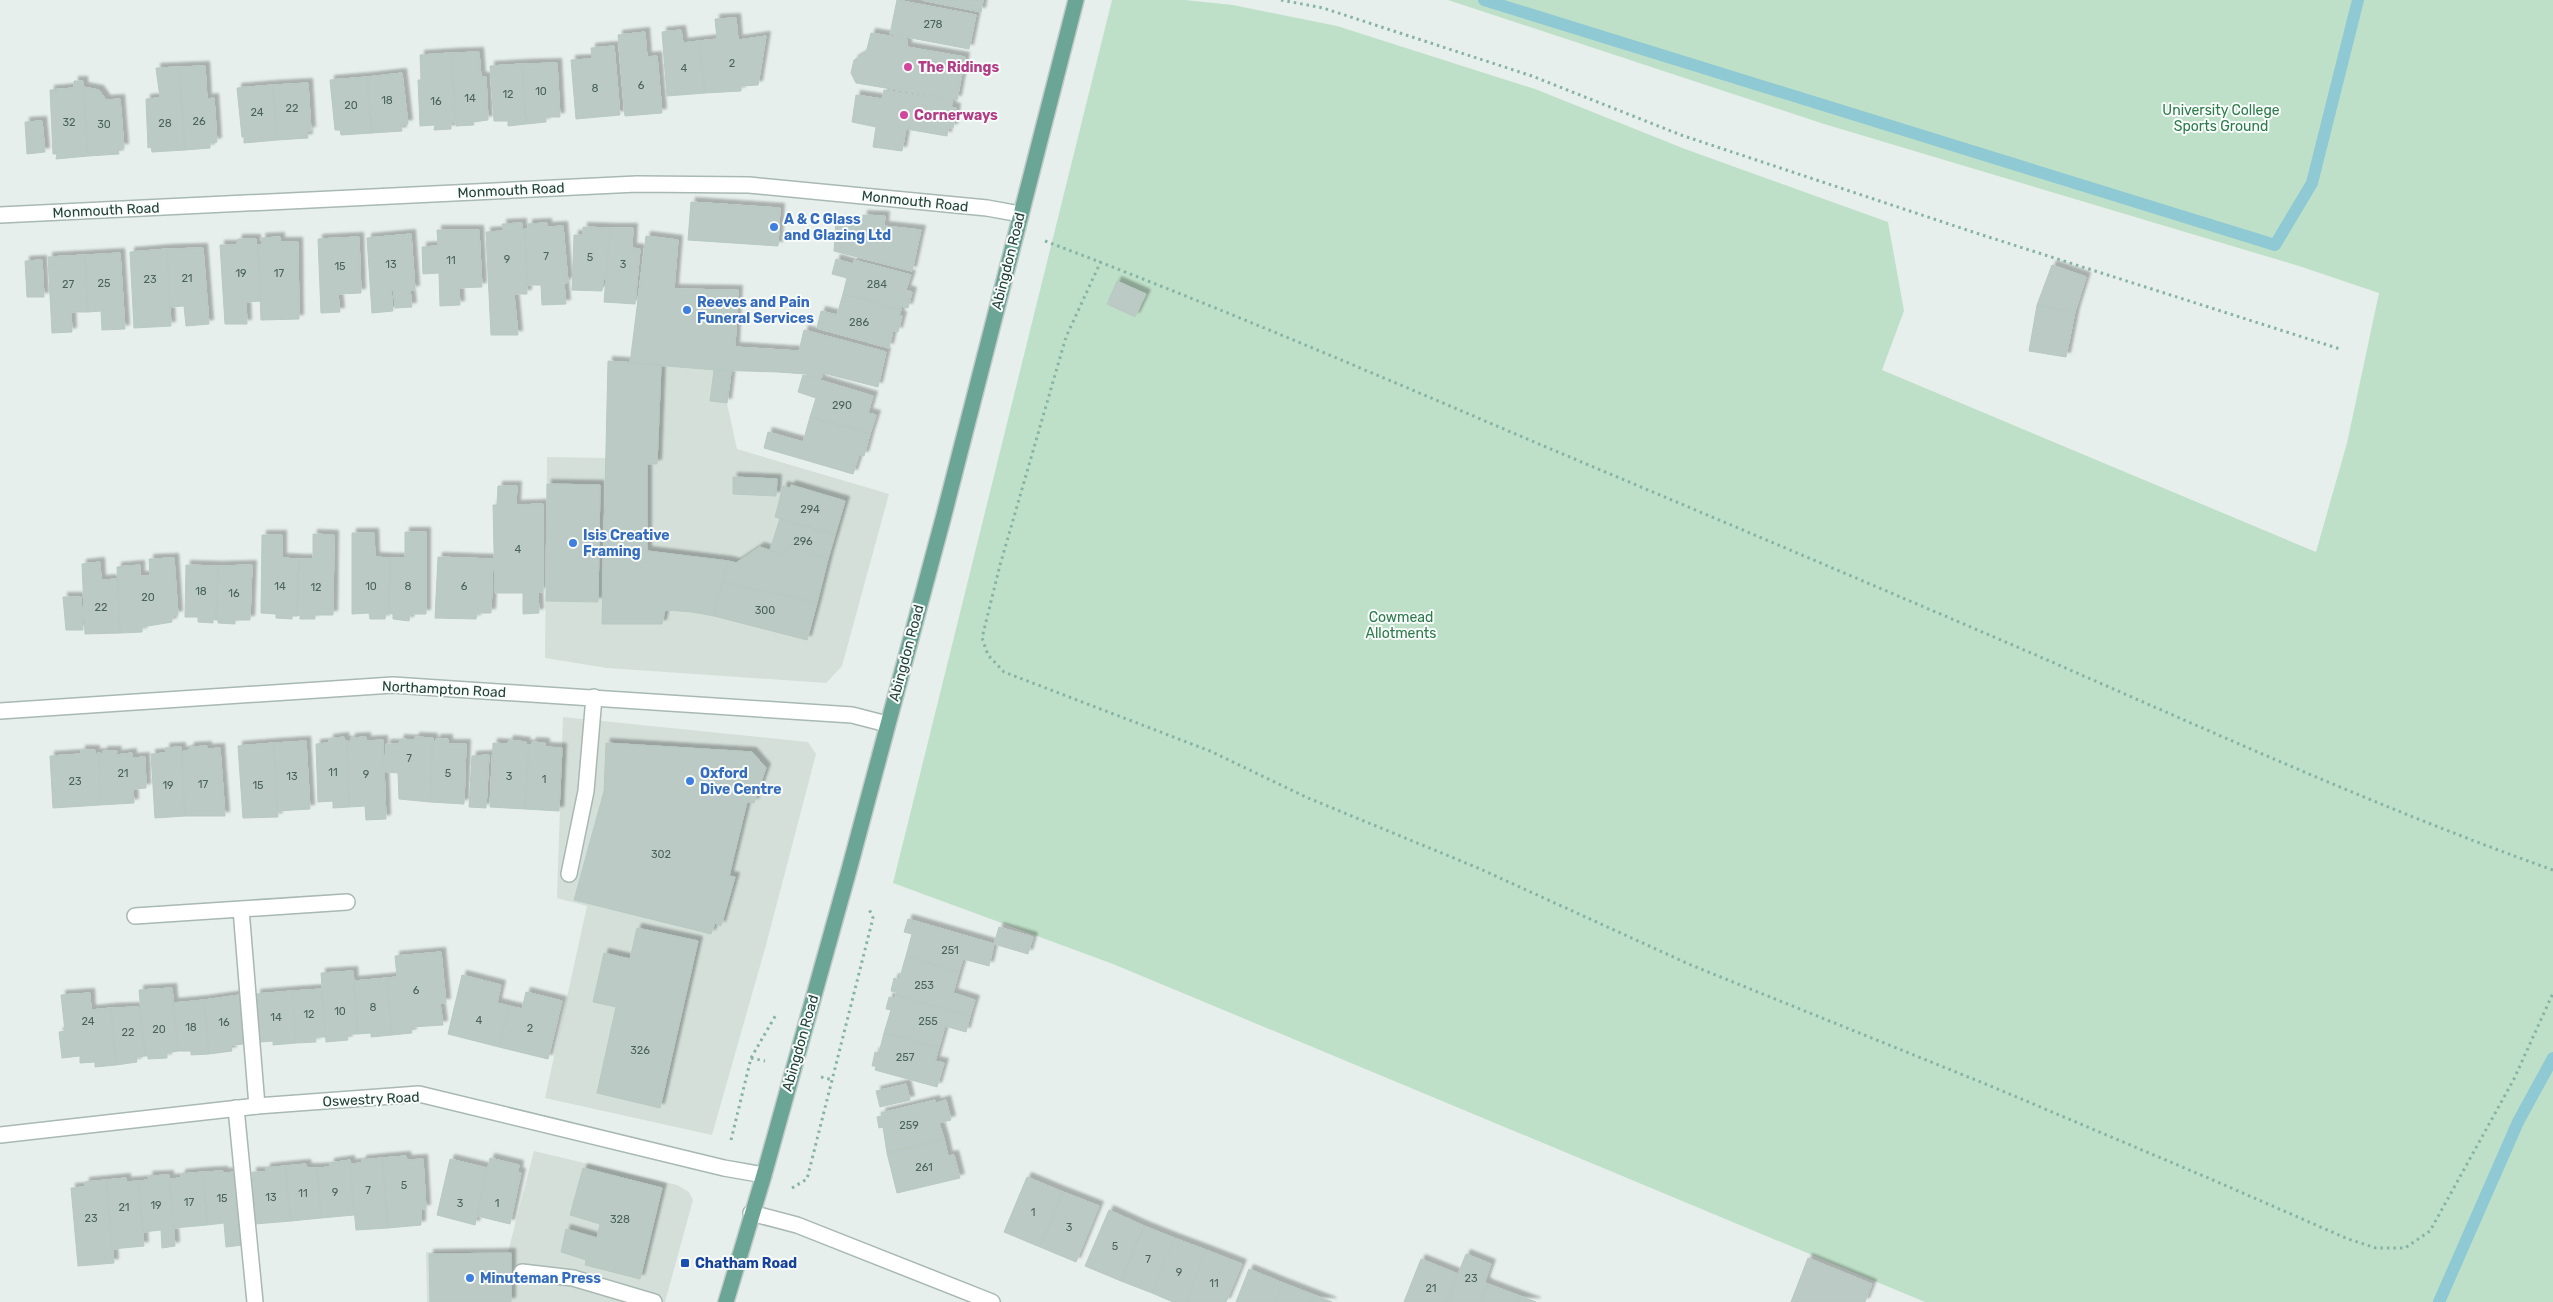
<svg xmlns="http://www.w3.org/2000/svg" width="2553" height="1302" font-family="Rubik,sans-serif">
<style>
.built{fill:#d4dfda}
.green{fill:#bfe0c8}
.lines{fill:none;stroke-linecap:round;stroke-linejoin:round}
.stream{stroke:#8ec9d4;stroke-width:12}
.building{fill:#bbcac4;stroke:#b8c9c2;filter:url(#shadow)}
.service-casing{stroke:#a8b8b2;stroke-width:18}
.minor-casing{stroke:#a8b8b2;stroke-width:18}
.primary-casing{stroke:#c2cac8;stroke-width:18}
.path{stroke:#86b3a5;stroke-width:3;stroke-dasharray:2.5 4;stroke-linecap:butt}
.service{stroke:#fff;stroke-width:15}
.minor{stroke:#fff;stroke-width:15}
.primary{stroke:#6aa596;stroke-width:15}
.hotel-dot{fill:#d1479c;stroke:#f7fbf9;stroke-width:2}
.shop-dot{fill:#3f7fe0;stroke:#f7fbf9;stroke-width:2}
.transit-dot{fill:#1a4fb4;stroke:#f7fbf9;stroke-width:2}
.labels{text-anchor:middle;stroke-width:4;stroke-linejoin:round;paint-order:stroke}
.number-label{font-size:11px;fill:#4a645c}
.hotel-label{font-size:14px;font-weight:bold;fill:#b23c85;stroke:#f7fbf9;text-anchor:start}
.park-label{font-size:14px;fill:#2d7a4b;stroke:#f7fbf9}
.street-label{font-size:14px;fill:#24423a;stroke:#f7fbf9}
.shop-label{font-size:14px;font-weight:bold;fill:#366cbe;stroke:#f7fbf9;text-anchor:start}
.transit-label{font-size:14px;font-weight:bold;fill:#164399;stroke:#f7fbf9;text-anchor:start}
</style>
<defs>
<filter id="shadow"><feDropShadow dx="4.5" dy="-4.5" stdDeviation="1" flood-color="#0004"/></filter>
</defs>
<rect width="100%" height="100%" fill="#e6efeb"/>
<path class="built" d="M608 361 731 372 727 403 737 449 889 494 842 666 826 683 607 668 545 658 547 457 607 458Z
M563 717 808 742 816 754 766 945 712 1135 545 1098 587 906 557 898Z
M534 1151 677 1185 689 1192 693 1200 665 1302H427L426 1252H508Z"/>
<path class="green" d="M1112 0H1185L1233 5 1337 26 1535 89 1685 149 1888 222 1904 311 1882 370 2316 552 2347 443 2379 293 2299 266 1824 124 1448 0H2553V1302H1925L1113 964 893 883Z"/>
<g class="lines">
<path class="stream" d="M1484 0 2275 245 2312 183 2358 0
M2439 1302 2518 1122 2553 1058"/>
</g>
<path class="building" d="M897 0 976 15 969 49 890 34Z
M922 0H983L981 12Z
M736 18 738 40 766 36 758 85 741 86V91L705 93 699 41 717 39 715 19Z
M681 30 683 43 699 41 705 93 667 96 662 32Z
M645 32 647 57 657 56 662 113 625 116 618 35Z
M871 33 907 39V47L965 57 957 100 856 83 851 73 854 60 866 53Z
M614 46 620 115 576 119 571 60 592 59 591 48Z
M479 52 481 77H486L488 120 473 122 474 125 456 126 451 53Z
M451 53 455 122H451V129L434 130 435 125 420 126 418 80H421L420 55Z
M557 63 560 117H546V122L526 124 522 64Z
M522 64 526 124 508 126V121H494L490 66Z
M205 66 207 99 214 98 217 142 210 143V148L185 150 179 67Z
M179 67 185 150 152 152 151 147 148 148 146 99 160 98 156 68Z
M402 73 408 124 401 125 402 131 372 133 367 77Z
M367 77 372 133 341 135 340 130H335L330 80Z
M74 81H83L88 156 56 159 57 154H53L50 90 74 88Z
M308 83 311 131H307L308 138 277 140 273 85Z
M273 85 277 140 244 143V137H242L237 88Z
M83 87 99 90 106 100 120 99 124 148H118L119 154 88 156Z
M884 90 953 101 951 107 956 108 953 128H948L947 136 906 129 902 151 873 147 876 127 852 122 856 95 882 99Z
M42 121 45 152 27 154 25 122Z
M691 202 780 208 778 246 688 240Z
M863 215 885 216 884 226 921 230 912 271 834 251 836 221 863 224Z
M522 223V230L525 229 527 294H514L518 335H491L486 232 503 231 502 224Z
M547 223V227L563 226 568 282 564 284 566 304 542 305 541 285H527L525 229H528V224Z
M583 227 610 228 606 279H603L602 291 572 290 574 235H583Z
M610 228H633L632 248 640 249 635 304 604 302Z
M437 230H479L482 287 459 288 460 305 440 306 439 273 423 274 422 247 438 246Z
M411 234 415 290H410L412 307 395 308 394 290H391L393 311 372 313 367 238Z
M646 236 678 240 674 289 738 290 735 347 799 351 804 330 886 352 878 387 823 373 821 379 806 374 778 372 714 370 630 363Z
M280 237V242H298L299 319 261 320 258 245H262L261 238Z
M359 237 361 293 338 294 340 312 321 313 318 239Z
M238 239H256V245H258L261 301 246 302 247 324H225L220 245H237Z
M203 248 209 324 186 326 184 306 170 307 167 249Z
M167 249 171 326 134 328 130 252Z
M120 253 125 329 102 330 101 311 88 312 85 255Z
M85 255 88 312H71L72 332 52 333 48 257Z
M836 259 853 264 854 260 911 275 906 290 912 292 908 308 901 306V310L843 294 847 278 832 274Z
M42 260 44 297H27L25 261Z
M2052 265 2086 277 2075 312 2037 305Z
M1117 281 1146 294 1135 317 1107 304Z
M843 294 901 310 899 315 902 316 898 332 893 330 889 348 817 328 821 311 837 315Z
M2037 305 2075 312 2066 357 2029 351Z
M608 361 661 365 657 464H647V551L728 561 714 616 692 612 665 610 662 624H602Z
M714 370 731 372 727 403 710 401Z
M803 375 873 396 868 413 876 415 870 434 810 417 816 398 798 392Z
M810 417 870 434 864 456 859 455 853 474 764 448 768 432 803 442Z
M733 477 777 479 776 496 733 494Z
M547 484 600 485 598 602 546 601Z
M791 485 845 501 835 535 775 517 783 486 790 488Z
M498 486H517L516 505 543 504V592H538L539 613 523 614V593H495L493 505H497Z
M780 518 835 535 828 559 787 546 784 555 770 550Z
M405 532H426V614H410L409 621 393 619V614L389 613 390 558H405Z
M352 533H374L375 557 390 558 389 613 386 614 385 619H370L369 613 352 614Z
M313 534 334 535 333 615H315V619H300V615L297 616 299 559H313Z
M262 535H282V558L299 559 297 616H292V619L276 618V614L261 613Z
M787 546 828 559 817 603 722 582 728 561 736 563 760 547 784 555Z
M438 557 493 559 491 613H477L476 619 435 618Z
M174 558 178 615 172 616V622L142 627V632L120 633 117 567 140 565V576H150L149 559Z
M100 562 101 580 118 579 120 633 85 634 82 564Z
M186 565 218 566 216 620 213 619V623L198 622V617H185Z
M252 565 250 620H235V624L218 623V620H216L218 566Z
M722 582 817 603 807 640 714 616Z
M63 597H81L83 630H66Z
M344 737 345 741H347L349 807 333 808V801L318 802 316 744 329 743V739Z
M366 737V741L383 740 386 819 366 820 365 806 349 807 347 741 350 742 351 738Z
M415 737 433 738 430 802 399 799 398 773 386 772V744H399L400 739 415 740Z
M436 739H448V744H466L464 804 430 802 432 742H436Z
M509 740 526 742 525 744 529 745 525 809 490 807 493 743 508 744Z
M306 741 310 809 277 811 274 743Z
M532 742 545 743V747L562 748 559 811 525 809 529 745H531Z
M274 743 278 817 243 818 238 746Z
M606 743 752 752 766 768 754 803 747 802 729 876 735 877 721 926 715 923 711 934 574 900 604 791Z
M207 746V749L220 748 225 816H185L181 752 189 750 190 747Z
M181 747 185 816 155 818 151 754 166 753 165 748Z
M81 750H95V754L99 753 100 805 53 808 50 756 81 754Z
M103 751H117L116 755 132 753V758L145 757 146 788 133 789 134 803 100 805 99 753 103 754Z
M489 755 486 808 469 807 472 756Z
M908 919 994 944 989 966 963 959 959 972 906 956 912 934 904 932Z
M999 927 1033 937 1028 954 994 944Z
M637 928 698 941 660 1108 597 1093 616 1007 593 1002 604 953 630 959Z
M441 952 446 1003H440L443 1025 411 1027 412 1033 392 1035 387 978 397 977 395 956Z
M906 956 959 972 953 993 975 1000 970 1016 896 995V992L891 991 894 978 899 980Z
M353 971 358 1034H347L348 1040 326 1042 321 973Z
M462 975 501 985 497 1003 509 1006 499 1047 448 1034Z
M387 978 392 1035 371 1037V1033L358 1034 354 981Z
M172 988 178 1051 167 1053V1058L148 1059V1056H145L139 990Z
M322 989 325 1037H315L316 1042 296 1043 292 991Z
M292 991 296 1043 273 1045V1041L260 1042 256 994Z
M526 992 562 1001 548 1059 499 1047 509 1006 522 1009Z
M90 993 91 1010 111 1008 116 1065 95 1067V1062L80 1063V1056L62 1058 59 1032 65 1031 61 995Z
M240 995 245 1044 231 1045 232 1051 209 1054 204 1000Z
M896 995 970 1016 966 1032 945 1026 939 1047 884 1033 891 1010 886 1009 889 997 894 999Z
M204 1000 209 1054 191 1055V1051H178L173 1003Z
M139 1007 145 1056 136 1057 137 1062 116 1065 111 1008Z
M884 1033 939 1047 935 1061 944 1063 937 1087 875 1070 876 1066H872L875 1052 879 1053Z
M906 1084 910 1100 880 1107 876 1091Z
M935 1100 936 1103 946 1100 951 1120 939 1123 944 1139 887 1153 883 1127 879 1128 877 1117 882 1116 881 1113Z
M944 1139 948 1156 954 1155 960 1178 897 1193 887 1153Z
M406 1156 407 1160 423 1159 426 1209H421V1225L388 1228 382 1158Z
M382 1158 388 1228 356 1230 350 1164 362 1163V1160Z
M490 1158 519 1165 518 1172 521 1173 510 1224 477 1216Z
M450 1159 487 1168 475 1225 437 1215Z
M350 1160 354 1215 321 1218 317 1168 330 1167V1163Z
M306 1164 307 1168H317L321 1218 291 1221 285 1166Z
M285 1166 291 1221 255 1224 252 1172H266V1168Z
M583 1168 662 1188 640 1279 585 1265 586 1260 561 1252 566 1229 597 1238 600 1224 570 1215Z
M223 1171 224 1173 236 1172 243 1245 226 1247 224 1223 207 1225 203 1172Z
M203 1172 207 1225 174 1228 170 1179 181 1178V1174Z
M169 1175 175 1246 162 1248 161 1230 143 1232 138 1181 149 1180 148 1176Z
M1027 1177 1063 1192 1040 1247 1004 1232Z
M126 1178V1182L138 1181 144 1246 112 1249 106 1180Z
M106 1180 114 1263 78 1266 71 1188 85 1187V1182Z
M1063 1192 1099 1206 1076 1262 1040 1247Z
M1109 1210 1144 1226 1121 1281 1085 1266Z
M1144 1226 1174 1238 1152 1293 1121 1281Z
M1174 1238 1206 1250 1186 1302H1173L1152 1293Z
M1206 1250 1242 1264 1226 1302H1186Z
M511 1253V1302H430L429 1254Z
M1466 1254 1491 1264 1485 1281 1488 1284 1481 1302H1447Z
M1808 1258 1872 1284 1865 1302H1791Z
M1421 1259 1458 1274 1447 1302H1404Z
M1249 1269 1283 1283 1275 1302H1236Z
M1283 1283 1314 1295 1311 1302H1275Z
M1488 1284 1520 1296 1517 1302H1481Z
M1314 1295 1332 1302H1311Z
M1520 1296 1536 1302H1517Z"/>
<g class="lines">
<g class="service-casing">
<path id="service" d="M569 874 586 791 594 697
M241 909 257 1106
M135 916 347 902
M236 1108 255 1302
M522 1272 573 1278 654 1302"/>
</g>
<g class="minor-casing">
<path id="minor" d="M0 215 637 184 749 185 987 208 1020 214
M0 711 393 685 852 715 887 724
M0 1135 257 1106 419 1094 724 1168 764 1175
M751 1213 797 1225 992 1302"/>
</g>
<g class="primary-casing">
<path id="primary" d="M726 1302 764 1175 849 870 944 515 1076 0"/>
</g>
<path class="path" d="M1281 0 1323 8 1532 76 1681 135 1976 233 2340 349
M1045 241C1214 305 1380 376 1546 447 1703 513 1859 579 2015 646 2193 723 2370 805 2553 870
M1101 261 1066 337 1000 565 982 638 988 655 1004 672 1210 751 1308 798 1478 868 1691 965 1993 1087 2213 1180 2348 1239 2376 1248H2405L2430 1231 2514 1079 2553 993
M751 1058 765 1061
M821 1077 833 1080
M731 1140 751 1058 777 1013
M792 1188 807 1179 873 918 869 909"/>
<use href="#service" class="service"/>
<use href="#minor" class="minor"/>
<use href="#primary" class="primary"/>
</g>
<g class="hotel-dot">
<circle cx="908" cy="67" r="5"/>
<circle cx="904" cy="115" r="5"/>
</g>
<g class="shop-dot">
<circle cx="774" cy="227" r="5"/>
<circle cx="687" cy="310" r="5"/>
<circle cx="573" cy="543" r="5"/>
<circle cx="690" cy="781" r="5"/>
<circle cx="470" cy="1278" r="5"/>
</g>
<rect class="transit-dot" x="680" y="1258" width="10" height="10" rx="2.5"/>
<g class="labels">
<g class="number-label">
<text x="933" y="28">278</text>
<text x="732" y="67">2</text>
<text x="684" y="72">4</text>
<text x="641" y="89">6</text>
<text x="595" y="92">8</text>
<text x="541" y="95">10</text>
<text x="508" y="98">12</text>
<text x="470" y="102">14</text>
<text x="387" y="104">18</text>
<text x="436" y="105">16</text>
<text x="351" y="109">20</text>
<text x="292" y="112">22</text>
<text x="257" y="116">24</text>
<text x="199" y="125">26</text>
<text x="69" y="126">32</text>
<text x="165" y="127">28</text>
<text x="104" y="128">30</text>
<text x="546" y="260">7</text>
<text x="590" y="261">5</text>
<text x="507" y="263">9</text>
<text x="451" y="264">11</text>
<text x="391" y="268">13</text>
<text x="623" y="268">3</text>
<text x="340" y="270">15</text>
<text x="241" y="277">19</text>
<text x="279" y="277">17</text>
<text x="187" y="282">21</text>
<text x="150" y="283">23</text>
<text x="104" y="287">25</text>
<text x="68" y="288">27</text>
<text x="877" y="288">284</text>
<text x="859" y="326">286</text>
<text x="842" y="409">290</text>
<text x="810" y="513">294</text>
<text x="803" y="545">296</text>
<text x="518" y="553">4</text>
<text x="280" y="590">14</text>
<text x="371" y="590">10</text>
<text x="408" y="590">8</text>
<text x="464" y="590">6</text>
<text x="316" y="591">12</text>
<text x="201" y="595">18</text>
<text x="234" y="597">16</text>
<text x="148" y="601">20</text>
<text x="101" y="611">22</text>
<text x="765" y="614">300</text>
<text x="409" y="762">7</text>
<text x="333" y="776">11</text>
<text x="123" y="777">21</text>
<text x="448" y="777">5</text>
<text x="366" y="778">9</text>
<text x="292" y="780">13</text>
<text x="509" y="780">3</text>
<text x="544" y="783">1</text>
<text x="75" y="785">23</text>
<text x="203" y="788">17</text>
<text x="168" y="789">19</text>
<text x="258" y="789">15</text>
<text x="661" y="858">302</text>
<text x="950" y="954">251</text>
<text x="924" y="989">253</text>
<text x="416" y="994">6</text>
<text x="373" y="1011">8</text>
<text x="340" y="1015">10</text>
<text x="309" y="1018">12</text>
<text x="276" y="1021">14</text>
<text x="479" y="1024">4</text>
<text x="88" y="1025">24</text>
<text x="928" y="1025">255</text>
<text x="224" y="1026">16</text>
<text x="191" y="1031">18</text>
<text x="530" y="1032">2</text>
<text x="159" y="1033">20</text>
<text x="128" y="1036">22</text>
<text x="640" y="1054">326</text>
<text x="905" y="1061">257</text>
<text x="909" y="1129">259</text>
<text x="924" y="1171">261</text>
<text x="404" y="1189">5</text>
<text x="368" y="1194">7</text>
<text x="335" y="1196">9</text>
<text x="303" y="1197">11</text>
<text x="271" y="1201">13</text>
<text x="222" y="1202">15</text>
<text x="189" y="1206">17</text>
<text x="460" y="1207">3</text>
<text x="497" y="1207">1</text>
<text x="156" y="1209">19</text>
<text x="124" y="1211">21</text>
<text x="1033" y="1216">1</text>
<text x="91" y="1222">23</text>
<text x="620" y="1223">328</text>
<text x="1069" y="1231">3</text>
<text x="1115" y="1250">5</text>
<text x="1148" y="1263">7</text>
<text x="1179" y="1276">9</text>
<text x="1471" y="1282">23</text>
<text x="1214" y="1287">11</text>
<text x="1431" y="1292">21</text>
</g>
<g class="hotel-label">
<text x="918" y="72">The Ridings</text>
<text x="914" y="120">Cornerways</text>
</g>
<g class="park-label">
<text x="2221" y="115">University College<tspan x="2221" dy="16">Sports Ground</tspan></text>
<text x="1401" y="622">Cowmead<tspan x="1401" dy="16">Allotments</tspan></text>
</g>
<g class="street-label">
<text transform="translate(511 190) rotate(-3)" y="5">Monmouth Road</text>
<text transform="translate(915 201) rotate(6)" y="5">Monmouth Road</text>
<text transform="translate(106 210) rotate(-3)" y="5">Monmouth Road</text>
<text transform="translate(1008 261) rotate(-76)" y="5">Abingdon Road</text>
<text transform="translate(906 653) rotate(-75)" y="5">Abingdon Road</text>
<text transform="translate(444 689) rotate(3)" y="5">Northampton Road</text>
<text transform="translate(800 1043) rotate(-74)" y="5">Abingdon Road</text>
<text transform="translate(371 1099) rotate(-3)" y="5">Oswestry Road</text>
</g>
<g class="shop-label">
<text x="784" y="224">A &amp; C Glass<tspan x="784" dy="16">and Glazing Ltd</tspan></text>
<text x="697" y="307">Reeves and Pain<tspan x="697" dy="16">Funeral Services</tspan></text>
<text x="583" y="540">Isis Creative<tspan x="583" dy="16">Framing</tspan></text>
<text x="700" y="778">Oxford<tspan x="700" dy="16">Dive Centre</tspan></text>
<text x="480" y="1283">Minuteman Press</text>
</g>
<g class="transit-label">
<text x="695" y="1268">Chatham Road</text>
</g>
</g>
</svg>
